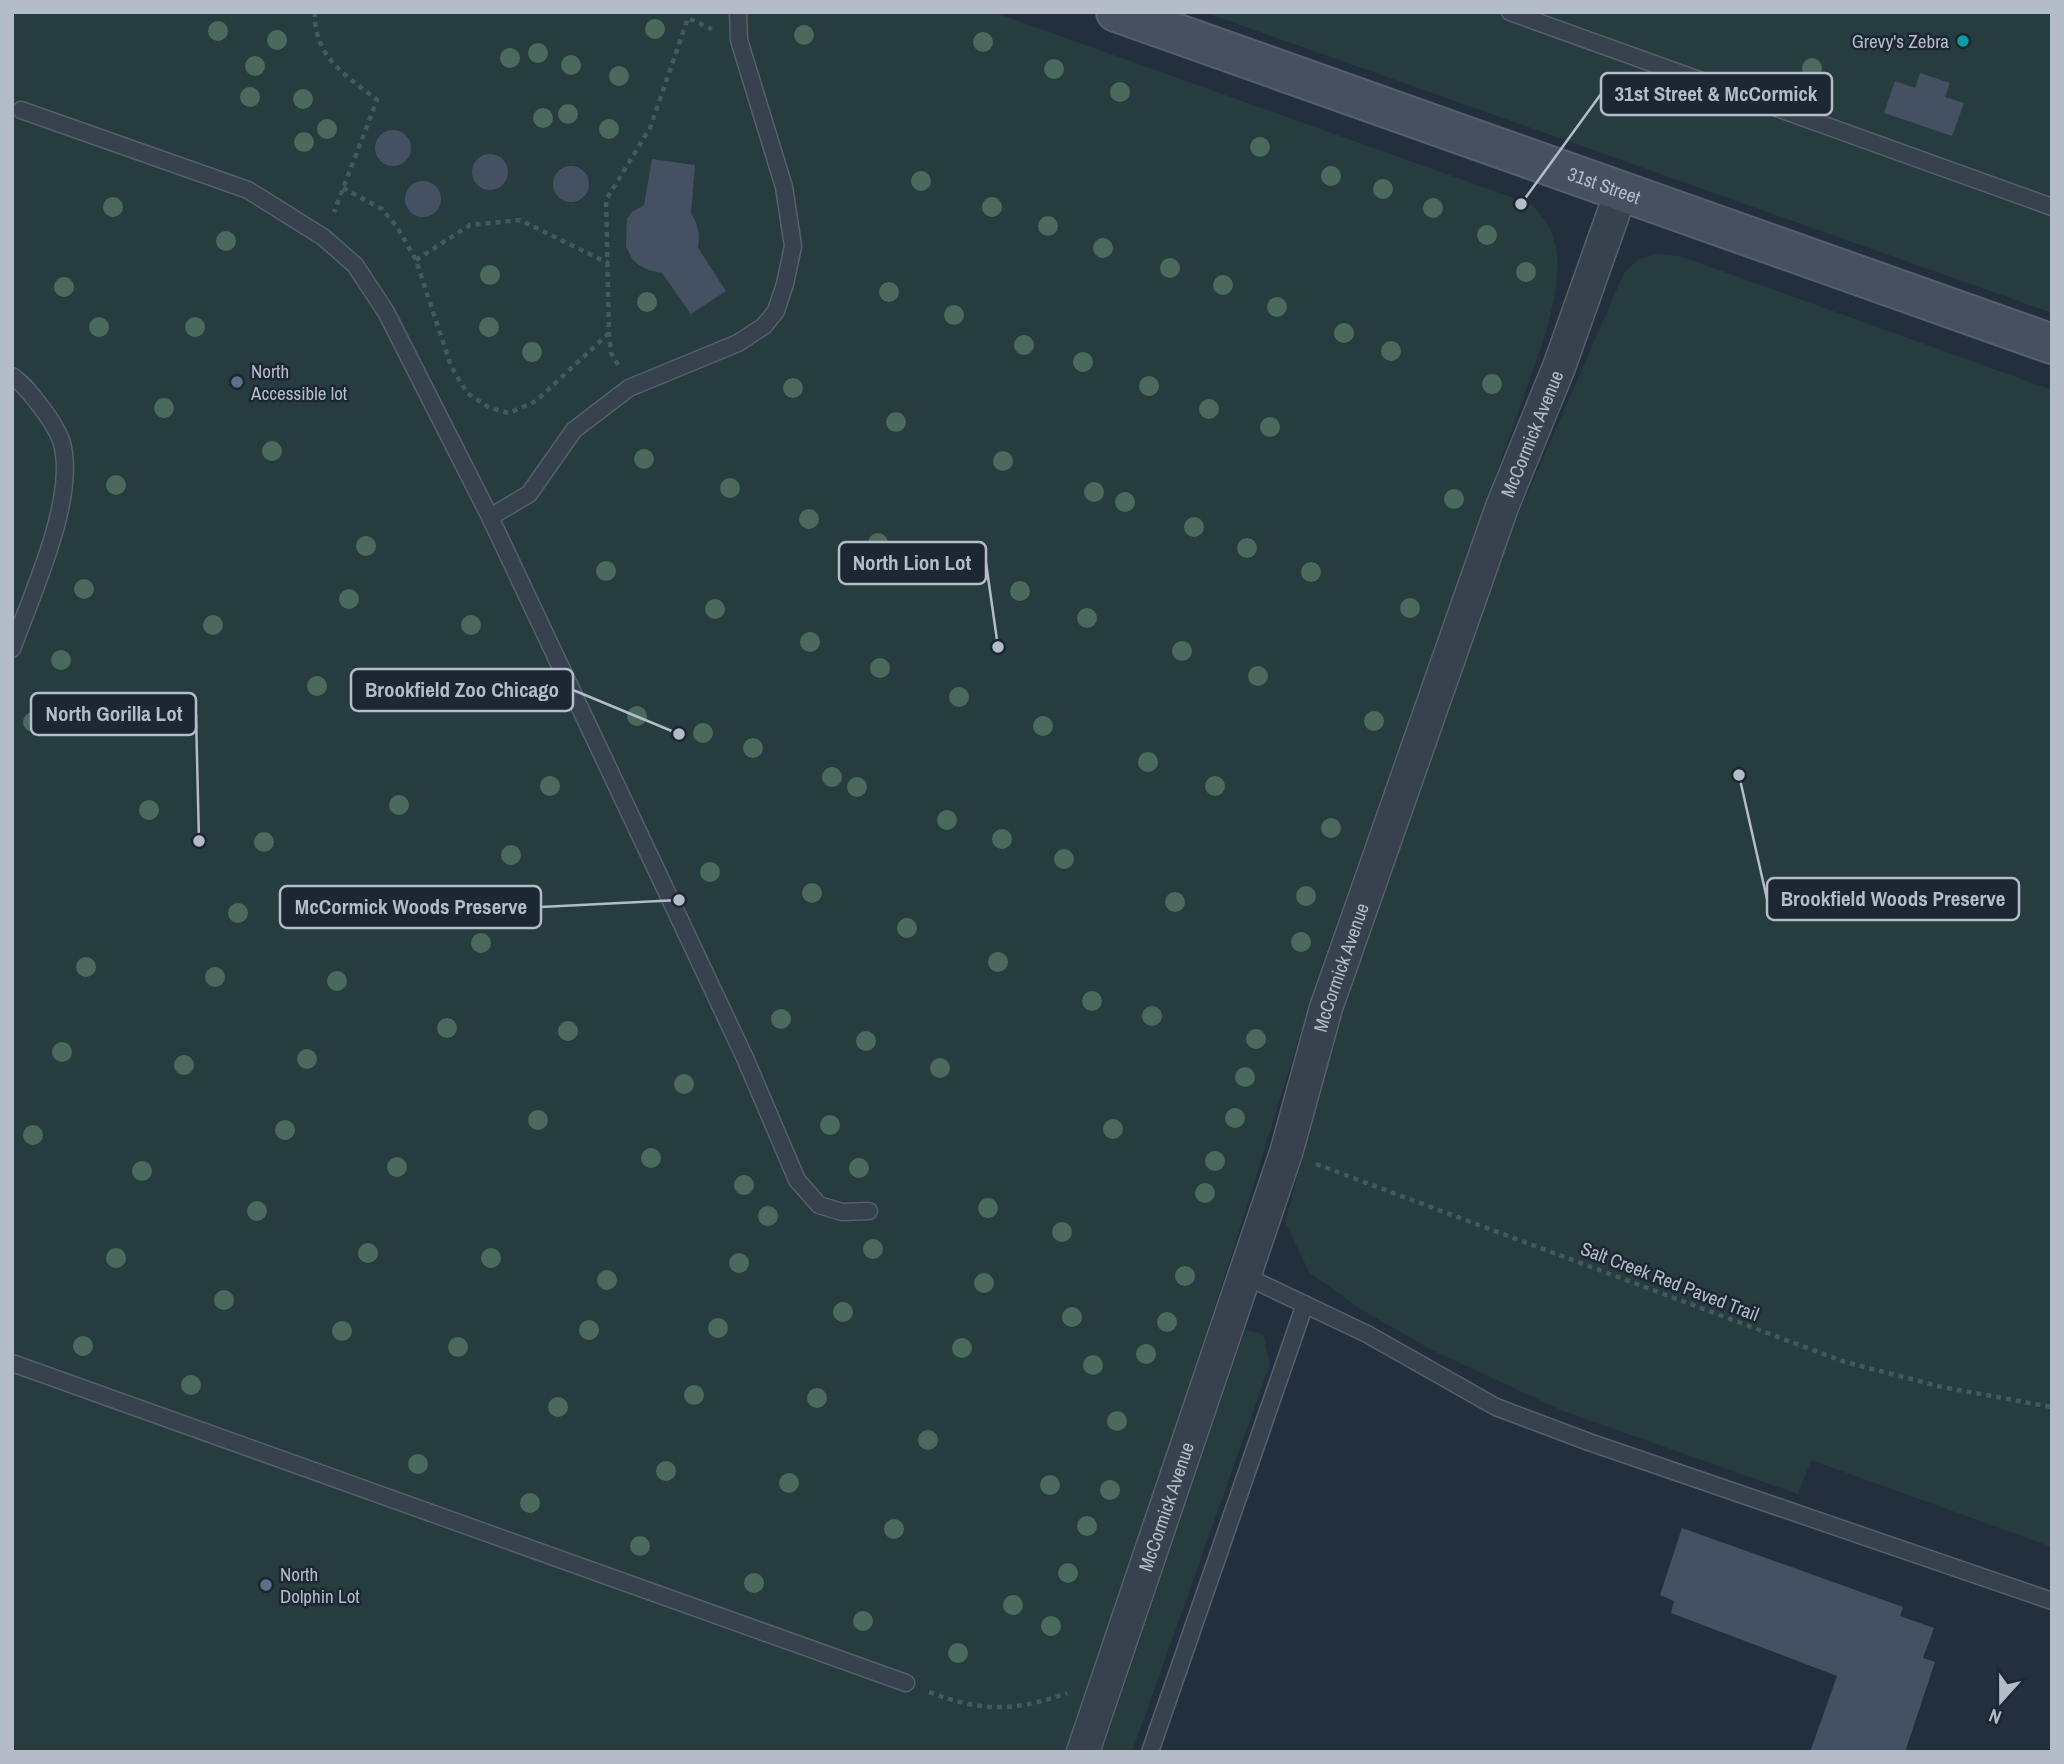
<svg xmlns="http://www.w3.org/2000/svg" width="2064" height="1764" font-family="'Archivo Narrow',sans-serif">
<style>
.green{fill:#263c3f}
.building{fill:#455162}
.lines{fill:none;stroke-linecap:round;stroke-linejoin:round}
.service-casing{stroke:#565f6c;stroke-width:19}
.minor-casing{stroke:#565f6c;stroke-width:35}
.secondary-casing{stroke:#565f6c;stroke-width:42}
.path{stroke:#44595c;stroke-width:4.5;stroke-dasharray:5 5;stroke-linecap:butt}
.service{stroke:#38414e;stroke-width:16}
.minor{stroke:#38414e;stroke-width:32}
.secondary{stroke:#465061;stroke-width:38}
.tree{fill:#4b6a5d}
.culture-dot{fill:#0f9aa8;stroke:#1d2633;stroke-width:2.5}
.service-dot{fill:#5c6f8a;stroke:#1d2633;stroke-width:2.5}
.labels{text-anchor:middle;stroke-width:5;stroke-linejoin:round;paint-order:stroke}
.poi-label{font-size:19px;fill:#b4bcc9;stroke:#1d2633;text-anchor:start}
.street-label{font-size:19px;fill:#b4bcc9;stroke:#1d2633}
.leader{fill:none;stroke:#b4bcc9;stroke-width:2.5}
.callout-dot{fill:#b4bcc9;stroke:#1d2633;stroke-width:2.5}
.callout{fill:#1d2633;stroke:#b4bcc9;stroke-width:2.5}
.callout-label{font-size:21px;text-anchor:middle;font-weight:bold;fill:#b4bcc9}
</style>
<rect width="100%" height="100%" fill="#242f3e"/>
<path class="green" d="M12 12H993L1530 204C1573 240 1556 295 1543 342L1320 970 1238 1235 1070 1752H12Z
M1204 12H2052V313Z
M1659 254 1680 256 2052 390V1547L1811 1460 1798 1494 1563 1411 1434 1351 1362 1310 1309 1272 1285 1222 1339 1024 1513 527 1624 273 1639 259Z
M1245 1330 1263 1334 1270 1364 1132 1752H1102Z"/>
<path class="building" d="M1920 73 1950 83 1945 97 1964 103 1952 136 1884 113 1895 81 1915 88Z
M375 148a18 18 0 1 1 36 0a18 18 0 1 1-36 0Z
M472 172a18 18 0 1 1 36 0a18 18 0 1 1-36 0Z
M652 159 695 165 691 213 696 222 699 235 698 248 726 291 691 314 662 273 648 270 639 265 633 260 626 247 627 219 632 212 644 205Z
M553 184a18 18 0 1 1 36 0a18 18 0 1 1-36 0Z
M405 199a18 18 0 1 1 36 0a18 18 0 1 1-36 0Z
M1682 1528 1903 1607 1900 1616 1934 1628 1923 1658 1935 1662 1905 1752H1810L1837 1676 1671 1613 1674 1601 1660 1595Z"/>
<g class="lines">
<g class="service-casing">
<path id="service" d="M1510 12 2052 207
M21 110 248 190 323 237 355 265 386 312 490 517 745 1058 797 1180 819 1205 842 1212 869 1211
M12 376C23 383 30 393 38 403 46 413 56 428 61 440 79 495 31 596 12 649
M490 517 529 494 574 430 629 388 738 343 764 326 776 311 785 284 793 246 784 187 739 40 738 12
M1245 1276 1367 1334 1496 1407 1589 1442 2052 1601
M12 1363 906 1683
M1150 1752 1305 1304"/>
</g>
<g class="minor-casing">
<g id="minor">
<path id="s1" d="M1083 1752 1286 1153 1326 1008 1502 507 1559 367 1621 192"/>
</g>
</g>
<g class="secondary-casing">
<g id="secondary">
<path id="s2" d="M1116 12 2052 344"/>
</g>
</g>
<path class="path" d="M315 12C313 57 346 75 377 100L334 212
M343 188 382 209 397 227 416 260 451 366 467 393 490 408 509 413 536 401 608 334
M416 260 470 225 520 220 608 263
M618 365 611 353 609 334 606 200 650 128 688 18 712 29
M1316 1164 1845 1362 1942 1387 2052 1407
M929 1692C981 1712 1015 1712 1067 1693"/>
<use href="#service" class="service"/>
<use href="#minor" class="minor"/>
<use href="#secondary" class="secondary"/>
</g>
<g class="tree">
<circle cx="655" cy="29" r="10"/>
<circle cx="218" cy="31" r="10"/>
<circle cx="804" cy="35" r="10"/>
<circle cx="277" cy="40" r="10"/>
<circle cx="983" cy="42" r="10"/>
<circle cx="538" cy="53" r="10"/>
<circle cx="510" cy="58" r="10"/>
<circle cx="571" cy="65" r="10"/>
<circle cx="255" cy="66" r="10"/>
<circle cx="1812" cy="68" r="10"/>
<circle cx="1054" cy="69" r="10"/>
<circle cx="619" cy="76" r="10"/>
<circle cx="1120" cy="92" r="10"/>
<circle cx="250" cy="97" r="10"/>
<circle cx="303" cy="99" r="10"/>
<circle cx="568" cy="114" r="10"/>
<circle cx="543" cy="118" r="10"/>
<circle cx="327" cy="129" r="10"/>
<circle cx="609" cy="129" r="10"/>
<circle cx="304" cy="142" r="10"/>
<circle cx="1260" cy="147" r="10"/>
<circle cx="1331" cy="176" r="10"/>
<circle cx="921" cy="181" r="10"/>
<circle cx="1383" cy="189" r="10"/>
<circle cx="113" cy="207" r="10"/>
<circle cx="992" cy="207" r="10"/>
<circle cx="1433" cy="208" r="10"/>
<circle cx="1048" cy="226" r="10"/>
<circle cx="1487" cy="235" r="10"/>
<circle cx="226" cy="241" r="10"/>
<circle cx="1103" cy="248" r="10"/>
<circle cx="1170" cy="268" r="10"/>
<circle cx="1526" cy="272" r="10"/>
<circle cx="490" cy="275" r="10"/>
<circle cx="1223" cy="285" r="10"/>
<circle cx="64" cy="287" r="10"/>
<circle cx="889" cy="292" r="10"/>
<circle cx="647" cy="302" r="10"/>
<circle cx="1277" cy="307" r="10"/>
<circle cx="954" cy="315" r="10"/>
<circle cx="99" cy="327" r="10"/>
<circle cx="195" cy="327" r="10"/>
<circle cx="489" cy="327" r="10"/>
<circle cx="1344" cy="333" r="10"/>
<circle cx="1024" cy="345" r="10"/>
<circle cx="1391" cy="351" r="10"/>
<circle cx="532" cy="352" r="10"/>
<circle cx="1083" cy="362" r="10"/>
<circle cx="1492" cy="384" r="10"/>
<circle cx="1149" cy="386" r="10"/>
<circle cx="793" cy="388" r="10"/>
<circle cx="164" cy="408" r="10"/>
<circle cx="1209" cy="409" r="10"/>
<circle cx="896" cy="422" r="10"/>
<circle cx="1270" cy="427" r="10"/>
<circle cx="272" cy="451" r="10"/>
<circle cx="644" cy="459" r="10"/>
<circle cx="1003" cy="461" r="10"/>
<circle cx="116" cy="485" r="10"/>
<circle cx="730" cy="488" r="10"/>
<circle cx="1094" cy="492" r="10"/>
<circle cx="1454" cy="499" r="10"/>
<circle cx="1125" cy="502" r="10"/>
<circle cx="809" cy="519" r="10"/>
<circle cx="1194" cy="527" r="10"/>
<circle cx="878" cy="543" r="10"/>
<circle cx="366" cy="546" r="10"/>
<circle cx="1247" cy="548" r="10"/>
<circle cx="606" cy="571" r="10"/>
<circle cx="1311" cy="572" r="10"/>
<circle cx="84" cy="589" r="10"/>
<circle cx="1020" cy="591" r="10"/>
<circle cx="349" cy="599" r="10"/>
<circle cx="1410" cy="608" r="10"/>
<circle cx="715" cy="609" r="10"/>
<circle cx="1087" cy="618" r="10"/>
<circle cx="213" cy="625" r="10"/>
<circle cx="471" cy="625" r="10"/>
<circle cx="810" cy="642" r="10"/>
<circle cx="1182" cy="651" r="10"/>
<circle cx="61" cy="660" r="10"/>
<circle cx="880" cy="668" r="10"/>
<circle cx="1258" cy="676" r="10"/>
<circle cx="317" cy="686" r="10"/>
<circle cx="959" cy="697" r="10"/>
<circle cx="637" cy="716" r="10"/>
<circle cx="1374" cy="721" r="10"/>
<circle cx="33" cy="722" r="10"/>
<circle cx="1043" cy="726" r="10"/>
<circle cx="703" cy="733" r="10"/>
<circle cx="753" cy="748" r="10"/>
<circle cx="1148" cy="762" r="10"/>
<circle cx="832" cy="777" r="10"/>
<circle cx="550" cy="786" r="10"/>
<circle cx="1215" cy="786" r="10"/>
<circle cx="857" cy="787" r="10"/>
<circle cx="399" cy="805" r="10"/>
<circle cx="149" cy="810" r="10"/>
<circle cx="947" cy="820" r="10"/>
<circle cx="1331" cy="828" r="10"/>
<circle cx="1002" cy="839" r="10"/>
<circle cx="264" cy="842" r="10"/>
<circle cx="511" cy="855" r="10"/>
<circle cx="1064" cy="859" r="10"/>
<circle cx="710" cy="872" r="10"/>
<circle cx="812" cy="893" r="10"/>
<circle cx="1306" cy="896" r="10"/>
<circle cx="1175" cy="902" r="10"/>
<circle cx="238" cy="913" r="10"/>
<circle cx="907" cy="928" r="10"/>
<circle cx="1301" cy="942" r="10"/>
<circle cx="481" cy="943" r="10"/>
<circle cx="998" cy="962" r="10"/>
<circle cx="86" cy="967" r="10"/>
<circle cx="215" cy="977" r="10"/>
<circle cx="337" cy="981" r="10"/>
<circle cx="1092" cy="1001" r="10"/>
<circle cx="1152" cy="1016" r="10"/>
<circle cx="781" cy="1019" r="10"/>
<circle cx="447" cy="1028" r="10"/>
<circle cx="568" cy="1031" r="10"/>
<circle cx="1256" cy="1039" r="10"/>
<circle cx="866" cy="1041" r="10"/>
<circle cx="62" cy="1052" r="10"/>
<circle cx="307" cy="1059" r="10"/>
<circle cx="184" cy="1065" r="10"/>
<circle cx="940" cy="1068" r="10"/>
<circle cx="1245" cy="1077" r="10"/>
<circle cx="684" cy="1084" r="10"/>
<circle cx="1235" cy="1118" r="10"/>
<circle cx="538" cy="1120" r="10"/>
<circle cx="830" cy="1125" r="10"/>
<circle cx="1113" cy="1129" r="10"/>
<circle cx="285" cy="1130" r="10"/>
<circle cx="33" cy="1135" r="10"/>
<circle cx="651" cy="1158" r="10"/>
<circle cx="1215" cy="1161" r="10"/>
<circle cx="397" cy="1167" r="10"/>
<circle cx="859" cy="1168" r="10"/>
<circle cx="142" cy="1171" r="10"/>
<circle cx="744" cy="1185" r="10"/>
<circle cx="1205" cy="1193" r="10"/>
<circle cx="988" cy="1208" r="10"/>
<circle cx="257" cy="1211" r="10"/>
<circle cx="768" cy="1216" r="10"/>
<circle cx="1062" cy="1232" r="10"/>
<circle cx="873" cy="1249" r="10"/>
<circle cx="368" cy="1253" r="10"/>
<circle cx="116" cy="1258" r="10"/>
<circle cx="491" cy="1258" r="10"/>
<circle cx="739" cy="1263" r="10"/>
<circle cx="1185" cy="1276" r="10"/>
<circle cx="607" cy="1280" r="10"/>
<circle cx="984" cy="1283" r="10"/>
<circle cx="224" cy="1300" r="10"/>
<circle cx="843" cy="1312" r="10"/>
<circle cx="1072" cy="1317" r="10"/>
<circle cx="1167" cy="1322" r="10"/>
<circle cx="718" cy="1328" r="10"/>
<circle cx="589" cy="1330" r="10"/>
<circle cx="342" cy="1331" r="10"/>
<circle cx="83" cy="1346" r="10"/>
<circle cx="458" cy="1347" r="10"/>
<circle cx="962" cy="1348" r="10"/>
<circle cx="1146" cy="1354" r="10"/>
<circle cx="1093" cy="1365" r="10"/>
<circle cx="191" cy="1385" r="10"/>
<circle cx="694" cy="1395" r="10"/>
<circle cx="817" cy="1398" r="10"/>
<circle cx="558" cy="1407" r="10"/>
<circle cx="1117" cy="1421" r="10"/>
<circle cx="928" cy="1440" r="10"/>
<circle cx="418" cy="1464" r="10"/>
<circle cx="666" cy="1471" r="10"/>
<circle cx="789" cy="1483" r="10"/>
<circle cx="1050" cy="1485" r="10"/>
<circle cx="1110" cy="1490" r="10"/>
<circle cx="530" cy="1503" r="10"/>
<circle cx="1087" cy="1526" r="10"/>
<circle cx="894" cy="1529" r="10"/>
<circle cx="640" cy="1546" r="10"/>
<circle cx="1068" cy="1573" r="10"/>
<circle cx="754" cy="1583" r="10"/>
<circle cx="1013" cy="1605" r="10"/>
<circle cx="863" cy="1621" r="10"/>
<circle cx="1051" cy="1626" r="10"/>
<circle cx="958" cy="1653" r="10"/>
</g>
<circle class="culture-dot" cx="1963" cy="41" r="7"/>
<g class="service-dot">
<circle cx="237" cy="382" r="7"/>
<circle cx="266" cy="1585" r="7"/>
</g>
<g class="labels">
<g class="poi-label">
<text x="1949" y="48" text-anchor="end">Grevy's Zebra</text>
<text x="251" y="378">North<tspan x="251" dy="22">Accessible lot</tspan></text>
<text x="280" y="1581">North<tspan x="280" dy="22">Dolphin Lot</tspan></text>
</g>
<g class="street-label">
<text dy="7" stroke="none"><textPath href="#s2" startOffset="518">31st Street</textPath></text>
<text dy="7" stroke="none"><textPath href="#s1" startOffset="1393">McCormick Avenue</textPath></text>
<text dy="7" stroke="none"><textPath href="#s1" startOffset="826">McCormick Avenue</textPath></text>
<text transform="translate(1670 1281) rotate(21)" y="7">Salt Creek Red Paved Trail</text>
<text dy="7" stroke="none"><textPath href="#s1" startOffset="259">McCormick Avenue</textPath></text>
</g>
</g>
<path class="leader" d="M1521 204L1601 94M998 647L986 563M679 734L573 690M199 841L196 714M1739 775L1767 899M679 900L541 907"/>
<g class="callout-dot">
<circle cx="1521" cy="204" r="7"/>
<circle cx="998" cy="647" r="7"/>
<circle cx="679" cy="734" r="7"/>
<circle cx="199" cy="841" r="7"/>
<circle cx="1739" cy="775" r="7"/>
<circle cx="679" cy="900" r="7"/>
</g>
<g class="callout">
<rect x="1601" y="73" width="231" height="42" rx="7"/>
<rect x="839" y="542" width="147" height="42" rx="7"/>
<rect x="351" y="669" width="222" height="42" rx="7"/>
<rect x="31" y="693" width="165" height="42" rx="7"/>
<rect x="1767" y="878" width="252" height="42" rx="7"/>
<rect x="280" y="886" width="261" height="42" rx="7"/>
</g>
<g class="callout-label">
<text x="1716" y="101">31st Street &amp; McCormick</text>
<text x="912" y="570">North Lion Lot</text>
<text x="462" y="697">Brookfield Zoo Chicago</text>
<text x="114" y="721">North Gorilla Lot</text>
<text x="1893" y="906">Brookfield Woods Preserve</text>
<text x="411" y="914">McCormick Woods Preserve</text>
</g>
<rect width="2064" height="1764" fill="none" stroke="#b4bcc9" stroke-width="28"/>
<g transform="translate(2001 1701) rotate(201)" stroke="#1d2633" stroke-width="5" paint-order="stroke">
<path d="M0-5L12 26L0 18L-12 26Z" fill="#b4bcc9"/>
<text y="-10" font-size="19" font-weight="bold" text-anchor="middle" fill="#b4bcc9">N</text>
</g>
</svg>
